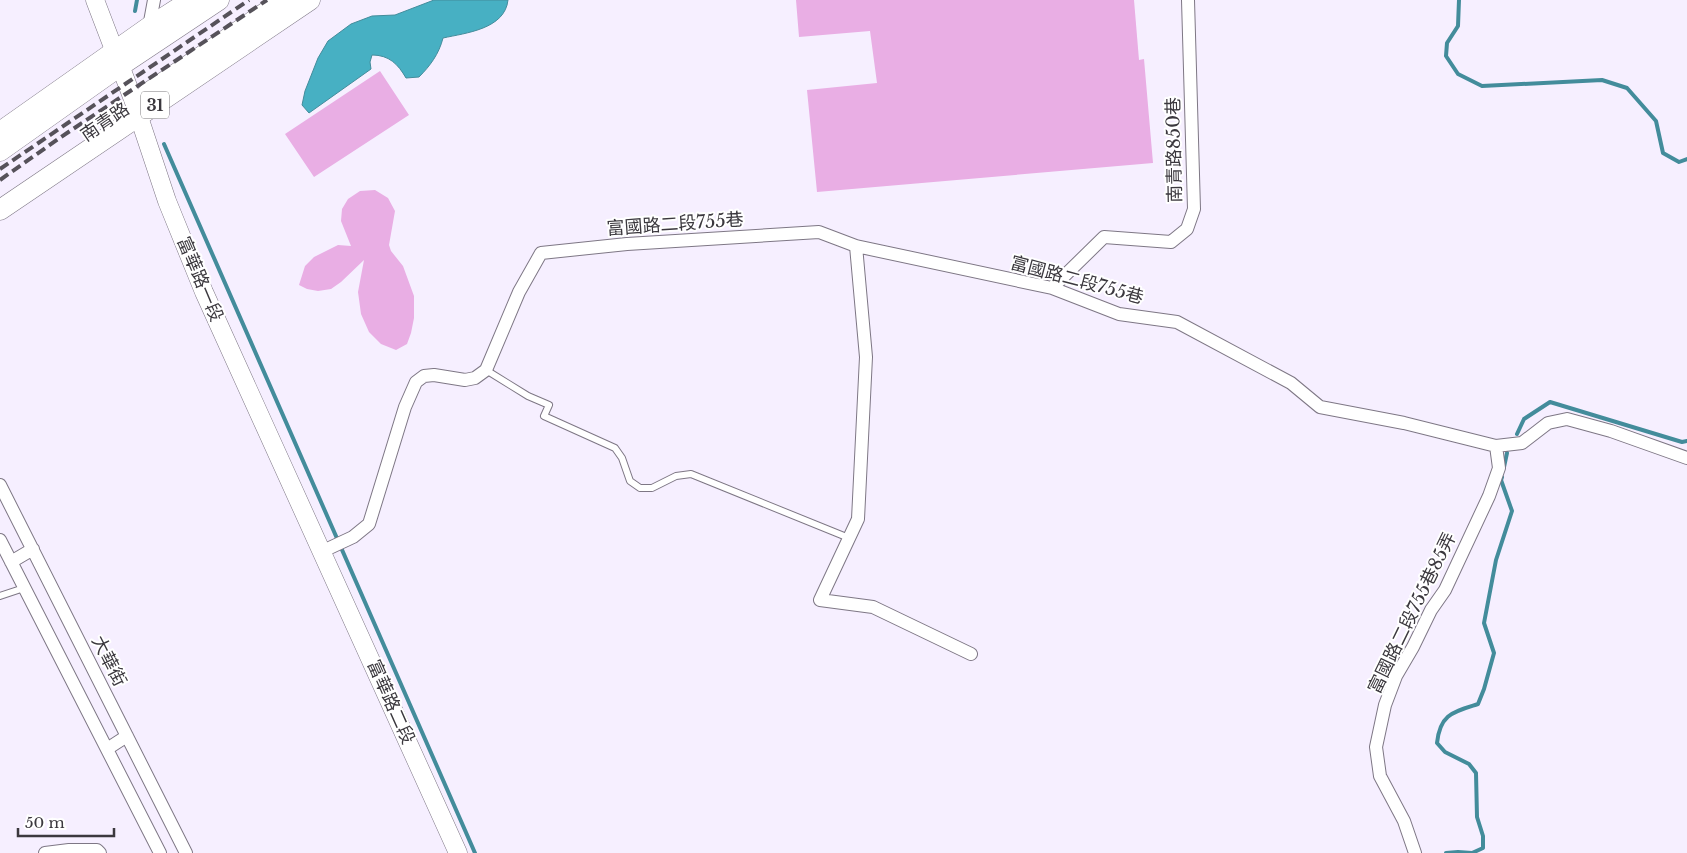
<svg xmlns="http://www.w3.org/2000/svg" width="1687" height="853" font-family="'Libre Baskerville','Noto Sans TC',serif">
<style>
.water{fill:#47b0c3;stroke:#438c9b}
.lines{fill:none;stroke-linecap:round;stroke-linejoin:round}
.stream{stroke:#438c9b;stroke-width:4}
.building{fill:#e9aee4}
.lane-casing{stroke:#7e7785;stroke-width:8}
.street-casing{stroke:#7e7785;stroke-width:14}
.secondary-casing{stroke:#7e7785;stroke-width:19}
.primary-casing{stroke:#7e7785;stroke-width:21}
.lane{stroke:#fff;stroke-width:6}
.street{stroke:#fff;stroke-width:12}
.secondary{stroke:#fff;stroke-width:18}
.primary{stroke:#fff;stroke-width:20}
.rail{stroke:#56525a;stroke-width:4;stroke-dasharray:10 5;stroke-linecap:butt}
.labels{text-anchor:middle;stroke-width:4;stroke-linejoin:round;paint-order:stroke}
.shield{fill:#fff;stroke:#767478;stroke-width:1}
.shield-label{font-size:16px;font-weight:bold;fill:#3b383e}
.street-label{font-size:18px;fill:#3b383e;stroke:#fff}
</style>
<rect width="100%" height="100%" fill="#f6efff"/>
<path class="water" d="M434 0H508C505 29 466 33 443 38 439 54 430 66 419 77L406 78C398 64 389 55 372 55L370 62 371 69 309 113 302 105 305 91 318 58 328 41 351 24 372 16 395 15Z"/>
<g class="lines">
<path class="stream" d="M1459 0 1458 26 1447 43 1446 56 1458 74 1482 86 1602 80 1627 88 1656 121 1663 153 1679 162 1687 159
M135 11 137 0
M164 144 475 853
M1517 434 1524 419 1550 402 1682 442 1687 441
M1504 467 1507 453
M1446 853 1458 852 1472 853 1483 848V836L1477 817 1476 773 1469 764 1445 752 1437 743C1440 714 1453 712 1478 704L1484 689 1494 653 1484 623 1496 560 1512 511 1501 480 1502 477"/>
</g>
<path class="building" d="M796 0H1134L1139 60 1144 59 1153 163 817 192 807 90 877 83 870 31 799 37Z
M380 71 409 115 314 177 285 134Z
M375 190 388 198 395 211 389 245 391 251 403 266 414 296V318L411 333 407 344 396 350 381 344 369 332 361 314 358 292 364 260 341 282 331 289 318 291 307 289 299 285 305 266 314 257 338 245 351 246 341 221 342 209 348 199 360 191Z"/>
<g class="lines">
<g class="lane-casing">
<path id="lane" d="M486 370 528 396 549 405 544 416 615 448 622 458 630 481 640 488H652L676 476 691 474 849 538
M0 596 24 588"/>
</g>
<g class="street-casing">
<path id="street" d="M149 27 154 0
M856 246 866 357 858 519 820 600 873 607 971 654
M1052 288 1104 237 1171 242 1187 229 1194 209 1188 0
M0 485 186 853
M0 540 160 853
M323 551 353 537 369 524 405 407 416 382 424 376 434 375 465 380 475 378 486 370 519 292 541 253 627 244 819 232 856 246 1052 288 1119 314 1177 322 1291 383 1320 407 1404 423 1496 446 1522 443 1548 423 1567 419 1611 431 1687 458
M11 562 33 549
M107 749 127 736
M45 853 69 850H97L100 853
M1415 853 1404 821 1380 776 1376 747 1385 705 1396 676 1413 647 1431 610 1445 590 1489 496 1499 468 1496 446"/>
</g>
<g class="secondary-casing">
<path id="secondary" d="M95 0 134 102 167 201 204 292 458 853"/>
</g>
<g class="primary-casing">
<path id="primary" d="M148 93 284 0
M0 132 149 27 191 0
M0 151 120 66 219 0
M0 210 310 0"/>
</g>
<use href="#lane" class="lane"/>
<use href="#street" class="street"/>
<use href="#secondary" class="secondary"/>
<use href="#primary" class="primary"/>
<path class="rail" d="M0 169 249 0
M0 180 61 137 267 0"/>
</g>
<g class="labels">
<rect class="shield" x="141" y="91.5" width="28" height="27" rx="4"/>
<g class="shield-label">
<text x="155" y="111">31</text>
</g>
<g class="street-label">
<text transform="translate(105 122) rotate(-34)" y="6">南青路</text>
<text transform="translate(1174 150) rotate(-91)" y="6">南青路850巷</text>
<text transform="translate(675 224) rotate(-4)" y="6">富國路二段755巷</text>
<text transform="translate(200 279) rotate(67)" y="6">富華路一段</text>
<text transform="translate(1077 280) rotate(15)" y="6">富國路二段755巷</text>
<text transform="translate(1412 613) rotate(-64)" y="6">富國路二段755巷85弄</text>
<text transform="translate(109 661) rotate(63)" y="6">大華街</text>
<text transform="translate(391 702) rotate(66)" y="6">富華路二段</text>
</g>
</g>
<path d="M18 828v8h96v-8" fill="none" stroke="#3b383e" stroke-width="2.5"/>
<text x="25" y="828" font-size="15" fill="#3b383e" stroke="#ffffff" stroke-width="4" paint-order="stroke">50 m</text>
</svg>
